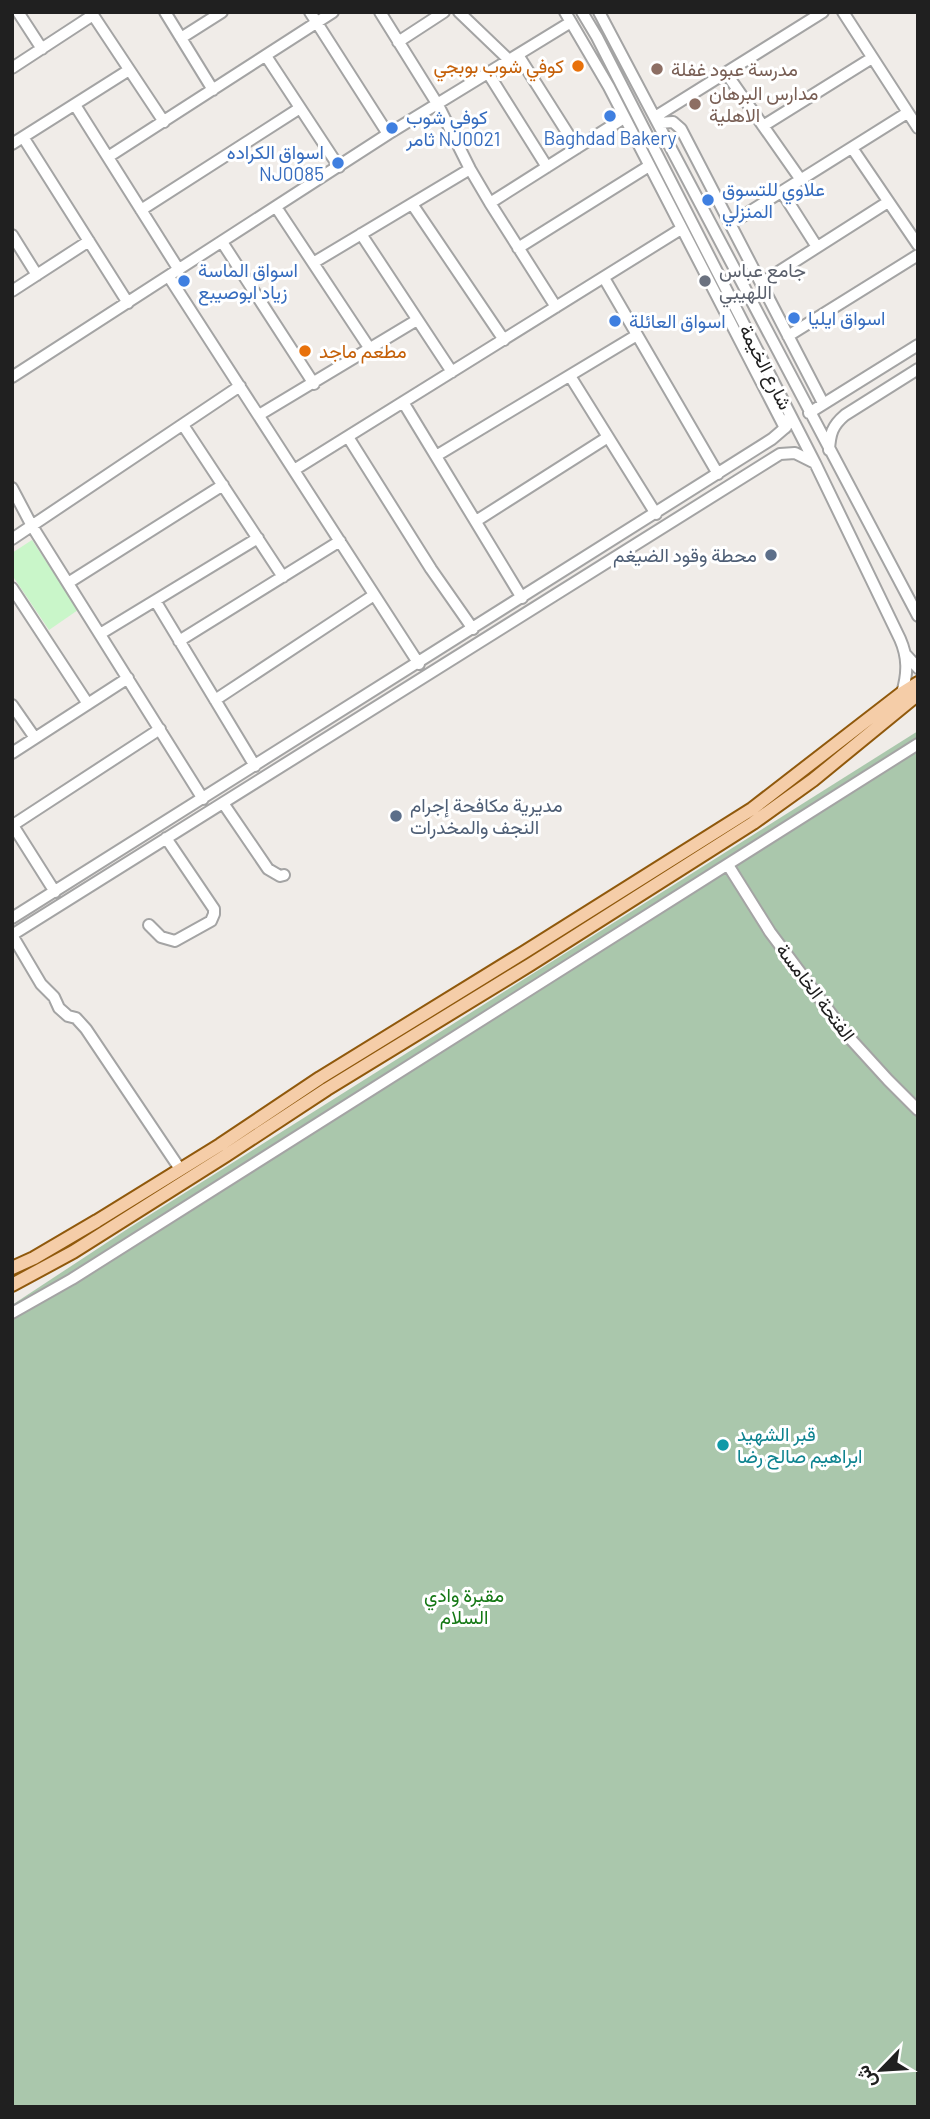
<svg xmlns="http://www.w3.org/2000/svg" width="930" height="2119" font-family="Barlow,Vazirmatn,sans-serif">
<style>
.cemetery{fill:#aac7ac}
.park{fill:#c9f6c9}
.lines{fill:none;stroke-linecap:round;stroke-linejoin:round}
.minor-casing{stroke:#a4a4a4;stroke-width:14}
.major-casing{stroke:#90590c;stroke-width:16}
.minor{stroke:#fff;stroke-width:10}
.major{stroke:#f5cda8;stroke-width:12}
.food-dot{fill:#e8710a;stroke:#fff;stroke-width:2.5}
.education-dot{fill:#8d6e63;stroke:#fff;stroke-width:2.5}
.shop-dot{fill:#3f7fe0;stroke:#fff;stroke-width:2.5}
.worship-dot{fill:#6b7280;stroke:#fff;stroke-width:2.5}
.service-dot{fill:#5c6f8a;stroke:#fff;stroke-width:2.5}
.culture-dot{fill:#0f9aa8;stroke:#fff;stroke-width:2.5}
.labels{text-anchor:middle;stroke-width:6;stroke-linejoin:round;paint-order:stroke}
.food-label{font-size:19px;fill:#c56008;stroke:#fff;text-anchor:end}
.education-label{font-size:19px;fill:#785e54;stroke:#fff;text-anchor:start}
.shop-label{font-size:19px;fill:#366cbe;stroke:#fff;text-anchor:start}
.worship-label{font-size:19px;fill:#5b616d;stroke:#fff;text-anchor:start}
.street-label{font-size:19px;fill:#202020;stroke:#fff}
.service-label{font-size:19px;fill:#4e5e75;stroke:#fff;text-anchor:end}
.culture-label{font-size:19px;fill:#0d838f;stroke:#fff;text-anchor:start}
.park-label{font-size:19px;fill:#157815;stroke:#fff}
</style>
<rect width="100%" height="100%" fill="#f0ece8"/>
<path class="cemetery" d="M918 731V2107H12V1305L129 1228Z"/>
<path class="park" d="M32 540 78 610 49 630 12 575V553Z"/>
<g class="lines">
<g class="minor-casing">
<path id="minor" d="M18 12 42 49
M91 12 164 122
M165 12 213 90
M310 12 388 134
M380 12 438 105 470 169 490 203 556 307
M459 12 509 60
M565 12 609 87 785 428
M582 12 597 37 815 463 900 639C908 657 908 673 902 693
M599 12 918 616
M843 12 918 128
M181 38 222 12
M398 42 444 12
M518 55 577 148
M266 56 339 167
M12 68 93 15
M488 73 547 167
M726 73 801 180
M75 105 179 270
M655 117 823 12
M658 123 673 122 681 129 823 403
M763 126 872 58
M23 137 128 303
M12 144 129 70
M852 148 918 245
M108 157 333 12
M782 192 817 247
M490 203 624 118
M412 204 504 340
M276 207 370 349
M141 210 300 108
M730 224 907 113
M361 234 452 372
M12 235 37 275
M222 242 314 384
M518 248 649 166
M313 263 470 169
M169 277 419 664
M604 278 718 474
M761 283 888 202
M12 291 89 241
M788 336 918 255
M570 376 656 514
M12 377 388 134 571 22
M403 402 522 598
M809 413 918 345
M259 415 417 320
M183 425 283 577
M348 437 431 569 473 629
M829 450C830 434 832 426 845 415L918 369
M436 456 637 335
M294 470 681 229
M12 488 32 526 203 799
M476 521 608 437
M12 539 240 386
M68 583 223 485
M12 588 88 704
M156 602 255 766
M100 634 258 538
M179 641 340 541
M906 655 918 668
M215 700 374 595
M12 705 35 738
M12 753 128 678
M223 803 268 869 280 876 284 875
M12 824 55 892
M13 825 160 729
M728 865 770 932 847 1035 888 1080 918 1110
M12 918 772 439 786 427 790 414
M149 925 161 937 175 941 211 921 214 914V909L166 838
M12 935 780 454 795 453 815 463
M12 935 41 984 54 997 59 1008 68 1016 76 1018 86 1029 180 1169
M12 1313 72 1279 918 744"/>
</g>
<g class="major-casing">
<path id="major" d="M12 1268 34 1258 97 1221 220 1145 320 1078 523 953 752 809 902 693 918 683
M12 1285 73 1252 225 1156 327 1089 531 964 753 823 813 780 918 694"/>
</g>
<use href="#minor" class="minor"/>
<use href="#major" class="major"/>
</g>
<g class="food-dot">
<circle cx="578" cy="66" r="7"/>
<circle cx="305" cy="351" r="7"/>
</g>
<g class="education-dot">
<circle cx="657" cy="69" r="7"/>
<circle cx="695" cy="104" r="7"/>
</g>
<g class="shop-dot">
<circle cx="610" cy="116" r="7"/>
<circle cx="392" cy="128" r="7"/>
<circle cx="338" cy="163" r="7"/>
<circle cx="708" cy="200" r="7"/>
<circle cx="184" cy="281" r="7"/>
<circle cx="794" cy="318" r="7"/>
<circle cx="615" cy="321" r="7"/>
</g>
<circle class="worship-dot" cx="705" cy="281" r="7"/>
<g class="service-dot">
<circle cx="771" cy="555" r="7"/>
<circle cx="396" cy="816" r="7"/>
</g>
<circle class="culture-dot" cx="723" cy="1445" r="7"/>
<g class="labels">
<g class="food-label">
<text x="564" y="73">كوفي شوب بوبجي</text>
<text x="319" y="358" text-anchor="start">مطعم ماجد</text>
</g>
<g class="education-label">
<text x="671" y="76">مدرسة عبود غفلة</text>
<text x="709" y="100">مدارس البرهان<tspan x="709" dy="22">الاهلية</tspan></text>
</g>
<g class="shop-label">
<text x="406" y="124">كوفي شوب<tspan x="406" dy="22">ثامر NJ0021</tspan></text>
<text x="610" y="145" text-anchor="middle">Baghdad Bakery</text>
<text x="324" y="159" text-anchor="end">اسواق الكراده<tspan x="324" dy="22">NJ0085</tspan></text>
<text x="722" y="196">علاوي للتسوق<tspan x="722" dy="22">المنزلي</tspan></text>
<text x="198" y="277">اسواق الماسة<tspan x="198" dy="22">زياد ابوصيبع</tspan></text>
<text x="808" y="325">اسواق ايليا</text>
<text x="629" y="328">اسواق العائلة</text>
</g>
<g class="worship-label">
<text x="719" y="277">جامع عباس<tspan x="719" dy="22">اللهيبي</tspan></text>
</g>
<g class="street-label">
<text transform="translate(766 367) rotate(63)" y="7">شارع الخيمة</text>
<text transform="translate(816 992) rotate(53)" y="7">الفتحة الخامسة</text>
</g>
<g class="service-label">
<text x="757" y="562">محطة وقود الضيغم</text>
<text x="410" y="812" text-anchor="start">مديرية مكافحة إجرام<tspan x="410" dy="22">النجف والمخدرات</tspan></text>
</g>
<g class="culture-label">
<text x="737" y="1441">قبر الشهيد<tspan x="737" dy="22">ابراهيم صالح رضا</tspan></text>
</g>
<g class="park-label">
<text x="464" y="1602">مقبرة وادي<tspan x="464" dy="22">السلام</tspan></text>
</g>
</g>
<rect width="930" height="2119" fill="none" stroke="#202020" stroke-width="28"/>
<g transform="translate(881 2070) rotate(245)" stroke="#ffffff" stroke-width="5" paint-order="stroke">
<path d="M0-5L12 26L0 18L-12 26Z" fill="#202020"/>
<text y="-10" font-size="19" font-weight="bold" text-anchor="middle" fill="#202020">ش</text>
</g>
</svg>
